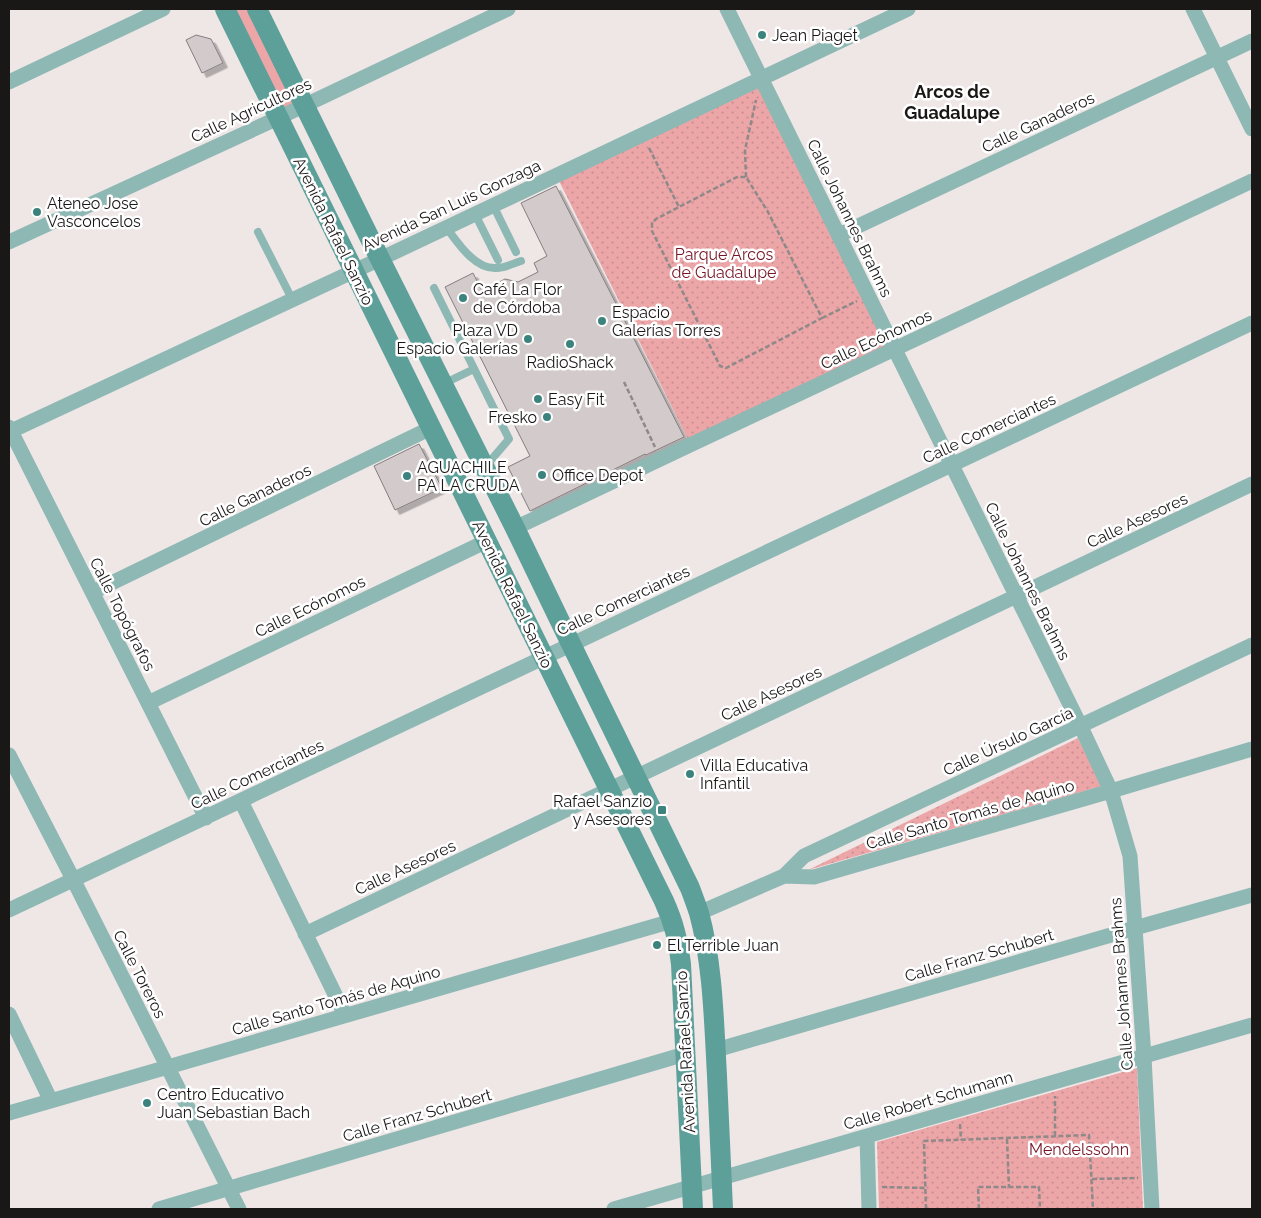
<svg xmlns="http://www.w3.org/2000/svg" width="1261" height="1218" font-family="Raleway,sans-serif">
<style>
.grass{fill:#eca6a8}
.park{fill:url(#park-dots)}
.building{fill:#d3cbcb;stroke:#857e7e;filter:url(#shadow)}
.lines{fill:none;stroke-linecap:round;stroke-linejoin:round}
.path{stroke:#8f8989;stroke-width:2.5;stroke-dasharray:5 2.5;stroke-linecap:butt}
.service{stroke:#8eb8b4;stroke-width:8}
.minor{stroke:#8eb8b4;stroke-width:15}
.secondary{stroke:#5da09a;stroke-width:20}
.poi-dot{fill:#3c837e;stroke:#fff;stroke-width:2}
.labels{text-anchor:middle;stroke-width:5;stroke-linejoin:round;paint-order:stroke}
.poi-label{font-size:16px;fill:#1a1717;stroke:#fff;text-anchor:start}
.street-label{font-size:16px;fill:#1a1717;stroke:#fff}
.park-label{font-size:16px;fill:#771425;stroke:#fff}
.neighbourhood-label{font-size:18px;font-weight:bold;fill:#1a1717;stroke:#fff}
</style>
<defs>
<pattern id="park-dots" width="8" height="8" patternUnits="userSpaceOnUse" patternTransform="scale(1.25)"><rect width="8" height="8" fill="#eca6a8"/><path d="M2 2h.1M6 6h.1" fill="none" stroke="#ca8e90" stroke-width="1.8" stroke-linecap="round"/></pattern>
<filter id="shadow"><feDropShadow dx="4.5" dy="4.5" stdDeviation="0" flood-color="#0004"/></filter>
</defs>
<rect width="100%" height="100%" fill="#efe6e6"/>
<path class="grass" d="M231 9H250L295 102 280 110Z"/>
<path class="park" d="M758 85 890 348 689 441 558 179Z
M1078 738 1102 786 808 870Z
M1137 1068 1143 1209H879L877 1142Z"/>
<path class="building" d="M196 35 211 39 223 63 202 73 186 40Z
M556 186 684 437 646 455 645 454 530 511 508 467 530 456 445 287 473 273 482 291 505 279 518 282 538 272 534 263 547 256 521 203Z
M419 444 442 488 395 510 374 466Z"/>
<g class="lines">
<path class="path" d="M649 148 679 207 656 219 652 223V231L720 366 726 368 822 318 768 212 746 177H737L679 207
M746 177 745 150 756 100
M822 318 857 301
M624 382 655 447
M960 1124 961 1140
M1055 1136V1096
M1007 1139 1009 1187
M1092 1179 1138 1178
M882 1187 926 1188
M926 1209 924 1141 1089 1135 1093 1209
M979 1209 978 1187H1039L1040 1209"/>
<path class="service" d="M493 205 516 252
M475 214 498 260
M446 227C458 243 475 270 497 268 505 268 514 263 521 261
M258 232 292 299
M434 288 509 439 485 467
M443 384 474 369"/>
<path class="minor" d="M727 9 1081 727 1111 791 1130 856 1144 1057 1152 1209
M1193 9 1252 129
M9 82 163 9
M839 235 1252 41
M9 242 278 118 508 9
M9 427 206 818
M9 432 380 259 908 9
M515 528 690 445 1252 181
M93 592 431 428
M148 703 487 541
M9 755 74 881 239 1209
M241 801 345 1015
M784 876 804 856 1252 645
M9 910 1252 323
M699 913 784 876 814 877 1111 791 1252 749
M305 934 1252 484
M9 1014 51 1101
M716 1050 1135 928 1252 895
M9 1113 672 921
M867 1136 869 1209
M159 1209 685 1054
M614 1209 1252 1025"/>
<path class="secondary" d="M225 9 664 901C674 923 678 940 681 964L693 1209
M257 9 380 259 515 528 571 644 690 888C693 896 696 904 699 913 713 964 714 1023 717 1076 719 1120 721 1165 723 1209"/>
</g>
<g class="poi-dot">
<circle cx="762" cy="35" r="5"/>
<circle cx="37" cy="212" r="5"/>
<circle cx="463" cy="298" r="5"/>
<circle cx="602" cy="321" r="5"/>
<circle cx="528" cy="339" r="5"/>
<circle cx="570" cy="344" r="5"/>
<circle cx="538" cy="399" r="5"/>
<circle cx="547" cy="417" r="5"/>
<circle cx="542" cy="475" r="5"/>
<circle cx="407" cy="476" r="5"/>
<circle cx="690" cy="774" r="5"/>
<rect x="657" y="805" width="10" height="10" rx="2.5"/>
<circle cx="657" cy="945" r="5"/>
<circle cx="147" cy="1103" r="5"/>
</g>
<g class="labels">
<g class="poi-label">
<text x="772" y="41">Jean Piaget</text>
<text x="47" y="209">Ateneo Jose<tspan x="47" dy="18">Vasconcelos</tspan></text>
<text x="473" y="295">Café La Flor<tspan x="473" dy="18">de Córdoba</tspan></text>
<text x="612" y="318">Espacio<tspan x="612" dy="18">Galerías Torres</tspan></text>
<text x="518" y="336" text-anchor="end">Plaza VD<tspan x="518" dy="18">Espacio Galerías</tspan></text>
<text x="570" y="368" text-anchor="middle">RadioShack</text>
<text x="548" y="405">Easy Fit</text>
<text x="537" y="423" text-anchor="end">Fresko</text>
<text x="417" y="473">AGUACHILE<tspan x="417" dy="18">PA LA CRUDA</tspan></text>
<text x="552" y="481">Office Depot</text>
<text x="700" y="771">Villa Educativa<tspan x="700" dy="18">Infantil</tspan></text>
<text x="652" y="807" text-anchor="end">Rafael Sanzio<tspan x="652" dy="18">y Asesores</tspan></text>
<text x="667" y="951">El Terrible Juan</text>
<text x="157" y="1100">Centro Educativo<tspan x="157" dy="18">Juan Sebastian Bach</tspan></text>
</g>
<g class="street-label">
<text transform="translate(251 110) rotate(-25)" y="6">Calle Agricultores</text>
<text transform="translate(1038 122) rotate(-25)" y="6">Calle Ganaderos</text>
<text transform="translate(451 205) rotate(-25)" y="6">Avenida San Luis Gonzaga</text>
<text transform="translate(850 218) rotate(64)" y="6">Calle Johannes Brahms</text>
<text transform="translate(334 231) rotate(64)" y="6">Avenida Rafael Sanzio</text>
<text transform="translate(876 339) rotate(-25)" y="6">Calle Ecónomos</text>
<text transform="translate(989 428) rotate(-25)" y="6">Calle Comerciantes</text>
<text transform="translate(255 495) rotate(-26)" y="6">Calle Ganaderos</text>
<text transform="translate(1137 520) rotate(-25)" y="6">Calle Asesores</text>
<text transform="translate(1028 581) rotate(64)" y="6">Calle Johannes Brahms</text>
<text transform="translate(513 594) rotate(64)" y="6">Avenida Rafael Sanzio</text>
<text transform="translate(623 600) rotate(-25)" y="6">Calle Comerciantes</text>
<text transform="translate(310 606) rotate(-26)" y="6">Calle Ecónomos</text>
<text transform="translate(123 614) rotate(63)" y="6">Calle Topógrafos</text>
<text transform="translate(771 693) rotate(-25)" y="6">Calle Asesores</text>
<text transform="translate(1008 741) rotate(-25)" y="6">Calle Úrsulo García</text>
<text transform="translate(257 774) rotate(-25)" y="6">Calle Comerciantes</text>
<text transform="translate(970 814) rotate(-16)" y="6">Calle Santo Tomás de Aquino</text>
<text transform="translate(405 867) rotate(-25)" y="6">Calle Asesores</text>
<text transform="translate(979 955) rotate(-16)" y="6">Calle Franz Schubert</text>
<text transform="translate(140 974) rotate(63)" y="6">Calle Toreros</text>
<text transform="translate(1121 984) rotate(-94)" y="6">Calle Johannes Brahms</text>
<text transform="translate(336 1000) rotate(-16)" y="6">Calle Santo Tomás de Aquino</text>
<text transform="translate(685 1052) rotate(-93)" y="6">Avenida Rafael Sanzio</text>
<text transform="translate(928 1100) rotate(-16)" y="6">Calle Robert Schumann</text>
<text transform="translate(417 1115) rotate(-16)" y="6">Calle Franz Schubert</text>
</g>
<g class="park-label">
<text x="724" y="260">Parque Arcos<tspan x="724" dy="18">de Guadalupe</tspan></text>
<text x="1079" y="1155">Mendelssohn</text>
</g>
<g class="neighbourhood-label">
<text x="952" y="98">Arcos de<tspan x="952" dy="21">Guadalupe</tspan></text>
</g>
</g>
<rect width="1261" height="1218" fill="none" stroke="#1a1717" stroke-width="20"/>
</svg>
